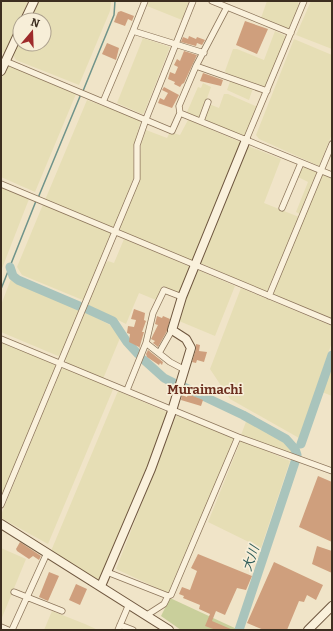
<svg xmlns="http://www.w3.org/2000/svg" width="333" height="631" font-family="Bitter,'Noto Sans JP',serif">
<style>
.farmland{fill:#e6deb5}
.green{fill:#c9cf9b}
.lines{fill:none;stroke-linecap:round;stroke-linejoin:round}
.stream{stroke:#6f938a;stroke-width:1.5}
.river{stroke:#a9c4bc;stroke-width:9}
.building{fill:#cf9f7d}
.street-casing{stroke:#8d765c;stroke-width:7}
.secondary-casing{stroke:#6f573f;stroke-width:10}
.street{stroke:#faf1dc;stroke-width:5.5}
.secondary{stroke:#faf1dc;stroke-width:8}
.labels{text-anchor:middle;stroke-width:3.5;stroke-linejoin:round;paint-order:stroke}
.neighbourhood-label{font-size:13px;font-weight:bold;fill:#6b2e1e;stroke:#f7eed8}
.water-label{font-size:13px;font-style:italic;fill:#2f5d5a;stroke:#f7eed8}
</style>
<rect width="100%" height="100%" fill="#f0e4c8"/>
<path class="farmland" d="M1 1H28L7 52 1 53Z
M39 1 111 2 110 11 79 85 16 60 13 55 20 39V44H44V20H29Z
M149 1H189L182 20 147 6Z
M267 1 298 2 299 6 288 30 261 18Z
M311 1H332V49L296 35Z
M275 31 284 35 286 38 266 86 264 87 226 73 225 71 233 49H237L264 60Z
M143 38 170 47 144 113 142 114 117 103Z
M294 39 332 55V134L319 166 259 139 256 135Z
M10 66 76 94 35 192 1 177V80L6 68Z
M231 79 253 88 249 100 227 90Z
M203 83 211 87 200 118 187 112 198 87 201 88Z
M224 94H228L258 107 244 136 203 120 209 104 219 108Z
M87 100 141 120 133 149 134 177 116 224 112 228 45 200Z
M188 120 243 143 197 258 192 261 121 232 120 228 139 179 141 144 146 130 167 138 170 132 180 135Z
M248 146 281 159 264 203 299 217 267 292 200 263Z
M303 166 317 172 300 214 296 212 308 182 298 177Z
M324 175 332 178V318L272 294 321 176Z
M1 187 29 199 1 271Z
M44 202 108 228 113 234 85 301 22 275 17 267Z
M124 239 191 267 181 291 178 293 162 286 156 300 139 293 126 324 88 305 105 264 108 261 114 263Z
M198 270 235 286 215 336 179 321 183 305Z
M11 279 81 309 63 352 58 356 1 332V305Z
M241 288 332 326V342L299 438 230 399 210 369Z
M85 312 110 325 120 338 103 379 67 364 65 359Z
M1 342 53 363 56 367 1 498Z
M332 362V396L322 392Z
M66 367 114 387 48 544 1 518V515L61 369Z
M118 391 169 413 100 581 51 551Z
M182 414 235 438 168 593 116 569 176 416Z
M247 419 288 443 293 451 291 456 241 435Z
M241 440 290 461 261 548 208 522Z
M1 548 26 559 1 620Z
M52 611 85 624 98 630H44Z"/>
<path class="green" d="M170 598 239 630H181L161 616Z"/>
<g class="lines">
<path class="stream" d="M83 91 114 15 115 1
M38 198 81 94
M1 289 36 201"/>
<path class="river" d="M10 267 13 276 18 280 79 306
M87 309 113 321 127 342 138 354
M144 360 164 378 176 384
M184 387 243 415 286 439 295 449 297 455
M301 444 332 355
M239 630 295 462"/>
</g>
<path class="building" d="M121 11 134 16 132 21 128 19 125 26 114 22 118 12Z
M245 21 268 29 257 54 236 45Z
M189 36 196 39 197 37 205 40 202 45 197 43 196 46 181 42 183 37 188 39Z
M107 43 119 48 116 60 102 54Z
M184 51 197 55 184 83 182 84 180 87 174 84 175 82 168 79 170 72 175 74 178 67 174 65 177 59 180 61Z
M203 73 223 80 221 86 200 81Z
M164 87 179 95 172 108 158 103 160 98 164 100 168 93 162 90Z
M134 309 145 313 144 320 146 321 142 332H144L139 349V347L129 342 130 334 127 333 128 326 134 327 136 320 131 319Z
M157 316 162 318 163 316 170 319 167 331 158 347 153 343 155 341 151 339 158 325 155 324Z
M196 344 200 345 199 351 207 352 204 362 197 360 196 363 192 362 196 349Z
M148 350 163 362 162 365 160 363 159 365 147 357 146 354Z
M188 394 203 400 201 406 181 400 182 395 187 397Z
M318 476 332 482V542L299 527Z
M20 542 41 556 39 560 33 556 29 559 17 551 16 549Z
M317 546 332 551V573L312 564Z
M198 554 252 576 246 590 237 588 225 615 216 611 212 621 233 630H216L205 626 210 614 199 609 200 605 183 598 184 596 179 594 182 587 190 590 197 571 191 568Z
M274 562 323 585 316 600 307 595 304 602 299 601 287 630H264L247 623Z
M49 572 59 576 48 601 39 597Z
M76 584 87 589 80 605 69 600Z"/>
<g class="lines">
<g class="street-casing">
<path id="street" d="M212 1 227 7
M133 31 145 1
M5 61 172 131 180 113 179 106 196 66 227 7 291 33
M196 66 267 91
M103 102 133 31 204 53
M180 113 332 175
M201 121 208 102
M246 140 304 1
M1 184 332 322
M282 208 301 163
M269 296 332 144
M182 297 164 290 153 313 146 343 170 362 185 370
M1 339 238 437 332 471
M159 353 172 330
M127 390 146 343
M1 505 137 179V145L146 119 193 1
M107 572 168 596 171 595 238 437
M14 592 62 611
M147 615 164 604 168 596
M120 625 133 630
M1 627 8 630
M12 630 47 553
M118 630 129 604"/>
</g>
<g class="secondary-casing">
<path id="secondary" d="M25 20 34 1
M1 71 20 30
M1 524 169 630
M101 586 151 469 171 414 191 348 186 339 172 330 182 297 246 140
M308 630 332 606"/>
</g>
<use href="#street" class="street"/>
<use href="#secondary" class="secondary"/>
</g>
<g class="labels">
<g class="neighbourhood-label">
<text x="205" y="394">Muraimachi</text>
</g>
<g class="water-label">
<text transform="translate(250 558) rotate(-71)" y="5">大川</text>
</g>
</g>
<rect width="333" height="631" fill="none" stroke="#3d2e20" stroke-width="4"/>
<g transform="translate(32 32) rotate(19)"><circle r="19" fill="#f7eed8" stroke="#ada18e"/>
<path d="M0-3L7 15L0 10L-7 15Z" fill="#9e2a2b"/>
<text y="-6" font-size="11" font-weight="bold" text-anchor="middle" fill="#3d2e20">N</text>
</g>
</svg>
